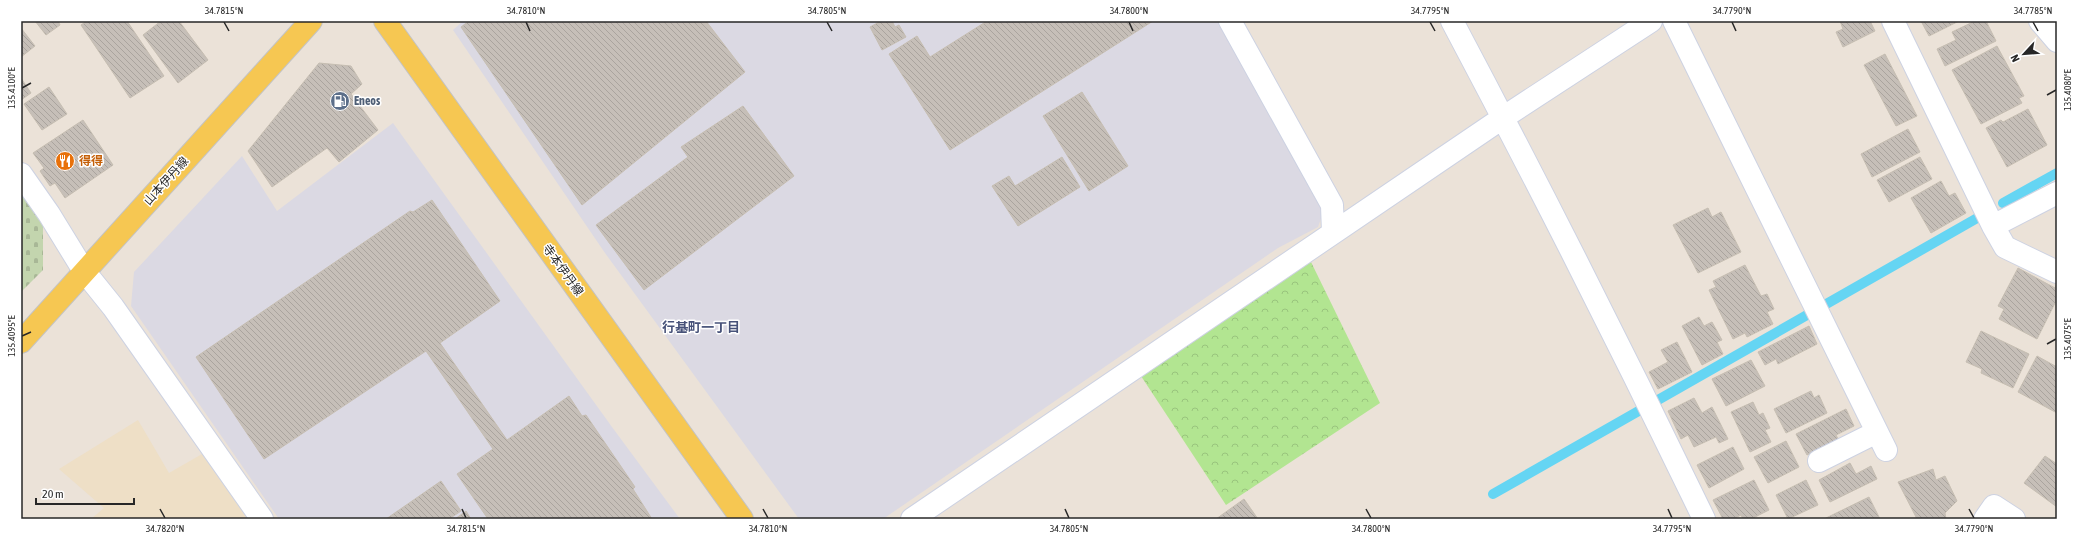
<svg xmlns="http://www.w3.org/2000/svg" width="2078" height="540" font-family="'Asap Condensed','Noto Sans JP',sans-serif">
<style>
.industrial{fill:#dbd9e3}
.education{fill:#eedfc6}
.forest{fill:url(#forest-crowns)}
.cemetery{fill:url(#cemetery-stones)}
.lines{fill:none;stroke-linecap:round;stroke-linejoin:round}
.stream{stroke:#65d5f3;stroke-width:10}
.building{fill:url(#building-back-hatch);stroke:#c6beb2}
.minor-casing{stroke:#cdd2e2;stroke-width:24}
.major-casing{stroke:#c3c3c3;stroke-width:24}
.minor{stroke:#fff;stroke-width:22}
.major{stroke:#f6c752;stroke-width:22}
.ticks{fill:none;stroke:#272727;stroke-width:1.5}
.labels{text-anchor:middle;stroke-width:3;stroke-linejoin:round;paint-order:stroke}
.service-label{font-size:12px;font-weight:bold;fill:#4e5e75;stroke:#fff;text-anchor:start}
.food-label{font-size:12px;font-weight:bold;fill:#c56008;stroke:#fff;text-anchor:start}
.street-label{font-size:12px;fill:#272727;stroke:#fff}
.neighbourhood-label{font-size:13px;font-weight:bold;fill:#475279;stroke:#fff}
.neatline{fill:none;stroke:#272727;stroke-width:1.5}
.ticks-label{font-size:10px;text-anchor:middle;fill:#272727}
</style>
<defs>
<pattern id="forest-crowns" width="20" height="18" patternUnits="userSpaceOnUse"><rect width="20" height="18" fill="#b2e591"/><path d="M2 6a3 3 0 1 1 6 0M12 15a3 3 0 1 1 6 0" fill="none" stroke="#99c47d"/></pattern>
<pattern id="cemetery-stones" width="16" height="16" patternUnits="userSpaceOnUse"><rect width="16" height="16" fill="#c3d5ae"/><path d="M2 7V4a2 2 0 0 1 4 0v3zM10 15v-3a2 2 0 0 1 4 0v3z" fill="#a8b796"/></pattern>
<pattern id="building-back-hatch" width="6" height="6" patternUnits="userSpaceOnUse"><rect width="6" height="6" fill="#c6bfb8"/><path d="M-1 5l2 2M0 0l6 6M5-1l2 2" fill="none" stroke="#aaa49e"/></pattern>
</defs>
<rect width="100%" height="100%" fill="#ebe2d8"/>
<path class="industrial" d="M463 21H1218L1324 210 1318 227 1278 248 883 519H799L605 253 453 30Z
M393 123 612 427 680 519H279L131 306 134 272 242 156 277 211Z"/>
<path class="education" d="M138 420 169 473 202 454 249 519H91L104 508 59 469Z"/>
<path class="forest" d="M1311 262 1380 403 1226 505 1139 373Z"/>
<path class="cemetery" d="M21 193 43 224V270L21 292Z"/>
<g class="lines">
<path class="stream" d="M2003 203 2057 173
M1493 494 1979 217"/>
</g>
<path class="building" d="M35 21H58L60 25 46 35Z
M87 21H127L164 76 130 98 81 25Z
M161 21H179L208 60 178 83 143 35Z
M469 21H706L745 72 582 205 461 27Z
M881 21H892L895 27 899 25 906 37 882 50 870 27Z
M987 21H1153L950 150 889 54 917 36 930 57Z
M1840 21H1870L1875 31 1843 47 1836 32 1843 29Z
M1921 21H1959L1929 36Z
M1975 21H1986L1996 41 1945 66 1937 49 1956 40 1952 32Z
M21 28 35 46 21 57Z
M1997 46 2024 96 2019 98 2022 103 1981 124 1952 70Z
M1885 54 1917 116 1896 126 1864 65Z
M319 63 351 66 362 84 351 94 378 130 339 162 327 148 272 187 248 151Z
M21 78 31 93 21 100Z
M49 87 67 114 42 130 24 104Z
M1082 92 1128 166 1089 191 1043 116Z
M743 106 794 176 644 290 596 225 688 157 681 147Z
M2028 109 2047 145 2007 167 1986 128 2001 120 2003 122Z
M83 120 113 165 65 198 55 183 50 186 40 171 44 168 33 153Z
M1908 129 1920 152 1872 177 1861 154Z
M1062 157 1080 187 1018 226 992 186 1009 176 1015 186Z
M1920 157 1932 179 1889 202 1877 180Z
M1941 181 1949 196 1955 193 1966 213 1931 233 1911 198Z
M432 200 500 301 440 343 507 440 569 396 582 416 586 415 635 487 633 489 652 519H488L457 474 493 449 426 351 264 459 196 357 410 211 413 212Z
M1708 208 1712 217 1721 212 1741 252 1698 273 1673 225Z
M1745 265 1761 296 1767 294 1774 309 1767 312 1773 324 1747 337 1745 333 1733 339 1709 290 1716 287 1713 281Z
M2018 268 2055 288 2057 283V299L2037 339 1999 319 2004 309 1998 306Z
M1699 317 1704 326 1712 322 1722 340 1717 342 1723 354 1702 365 1682 326Z
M1809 326 1817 344 1778 364 1776 359 1765 365 1758 352Z
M1981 331 2029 354 2013 388 1981 373 1982 369 1966 362Z
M1677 342 1692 372 1658 389 1649 372 1668 362 1661 350Z
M2037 356 2057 367V413L2018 392Z
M1751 360 1765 386 1726 406 1712 379Z
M1811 391 1814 398 1819 395 1827 413 1786 433 1774 409Z
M1694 398 1702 413 1712 407 1728 439 1719 443 1716 437 1694 447 1688 435 1681 439 1668 411Z
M1753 402 1759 415 1763 413 1770 428 1765 430 1771 442 1750 452 1731 412Z
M1846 409 1854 426 1836 435 1838 439 1807 455 1796 434Z
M1786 441 1799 467 1768 483 1754 457Z
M1733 447 1744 469 1709 488 1697 465Z
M2045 456 2057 464V507L2024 483Z
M1850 463 1856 474 1871 466 1877 479 1830 502 1819 480Z
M1933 469 1936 480 1945 476 1957 501 1945 513 1946 519H1917L1898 482Z
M1754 480 1769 510 1751 519H1743L1741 515 1733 519H1723L1713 500Z
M1806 480 1818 505 1788 519 1776 495Z
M441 481 461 511 449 519H386Z
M1869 497 1880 519H1824Z
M1244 499 1258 519H1216Z
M466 511 471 519H455Z"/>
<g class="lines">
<g class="minor-casing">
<path id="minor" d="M1230 21 1332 205 1333 232
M1452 21C1539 185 1623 351 1704 519
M1674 21 1886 450
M1893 21 1993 226 2057 193
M2040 21 2057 41
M21 174 49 214 84 271 113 307 262 519
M1993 226 2005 247 2057 272
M1819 461 1877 432
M912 519 1501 119 1651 21
M1985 519 1994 506 2014 519"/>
</g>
<g class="major-casing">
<path id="major" d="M385 21 742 519
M21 342 311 21"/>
</g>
<use href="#minor" class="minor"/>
<use href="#major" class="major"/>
</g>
<path class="ticks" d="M224 22 229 31M526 22 530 31M827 22 832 31M1129 22 1133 31M1430 22 1435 31M1732 22 1736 31M2033 22 2038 31M22 88 31 83M2047 95 2056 90M22 336 31 332M2047 344 2056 339M160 509 165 518M462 509 466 518M763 509 768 518M1065 509 1069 518M1366 509 1371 518M1668 509 1672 518M1969 509 1974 518"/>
<defs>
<g id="fuel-disc" transform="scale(1)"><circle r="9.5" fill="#5c6f8a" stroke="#fff"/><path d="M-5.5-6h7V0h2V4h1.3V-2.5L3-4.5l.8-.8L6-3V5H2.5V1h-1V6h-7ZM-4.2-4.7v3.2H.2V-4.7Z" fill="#fff"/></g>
<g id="restaurant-disc" transform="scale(1)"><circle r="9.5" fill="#e8710a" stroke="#fff"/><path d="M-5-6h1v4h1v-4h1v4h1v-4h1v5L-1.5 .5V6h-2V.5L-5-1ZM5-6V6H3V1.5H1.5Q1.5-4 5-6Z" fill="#fff"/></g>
</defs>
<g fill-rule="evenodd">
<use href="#fuel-disc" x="340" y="101"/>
<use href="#restaurant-disc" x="65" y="161"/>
</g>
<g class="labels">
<g class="service-label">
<text x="354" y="105">Eneos</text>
</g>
<g class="food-label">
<text x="79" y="165">得得</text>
</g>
<g class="street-label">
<text transform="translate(166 181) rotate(-48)" y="4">山本伊丹線</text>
<text transform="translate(563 270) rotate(54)" y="4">寺本伊丹線</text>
</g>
<g class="neighbourhood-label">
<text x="701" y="332">行基町一丁目</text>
</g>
</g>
<rect width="2078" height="540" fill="none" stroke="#ffffff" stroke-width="44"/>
<g transform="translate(2024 54) rotate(244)" stroke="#ffffff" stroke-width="3" paint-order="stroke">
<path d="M0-3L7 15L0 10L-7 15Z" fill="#272727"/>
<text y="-6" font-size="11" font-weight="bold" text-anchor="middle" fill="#272727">N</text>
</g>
<path d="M36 498v6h98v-6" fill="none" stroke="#272727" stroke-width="2"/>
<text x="42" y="498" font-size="12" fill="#272727" stroke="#ffffff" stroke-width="3" paint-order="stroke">20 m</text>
<rect x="22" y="22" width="2034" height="496" class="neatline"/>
<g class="ticks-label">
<text x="224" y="14">34.7815°N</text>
<text x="526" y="14">34.7810°N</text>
<text x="827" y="14">34.7805°N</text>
<text x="1129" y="14">34.7800°N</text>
<text x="1430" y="14">34.7795°N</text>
<text x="1732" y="14">34.7790°N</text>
<text x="2033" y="14">34.7785°N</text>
<text transform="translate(11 88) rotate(-90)" y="4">135.4100°E</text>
<text transform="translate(2067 90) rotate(-90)" y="4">135.4080°E</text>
<text transform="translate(11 336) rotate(-90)" y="4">135.4095°E</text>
<text transform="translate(2067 339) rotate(-90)" y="4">135.4075°E</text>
<text x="165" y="532">34.7820°N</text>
<text x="466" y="532">34.7815°N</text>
<text x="768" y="532">34.7810°N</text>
<text x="1069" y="532">34.7805°N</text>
<text x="1371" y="532">34.7800°N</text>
<text x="1672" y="532">34.7795°N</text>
<text x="1974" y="532">34.7790°N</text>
</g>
</svg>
